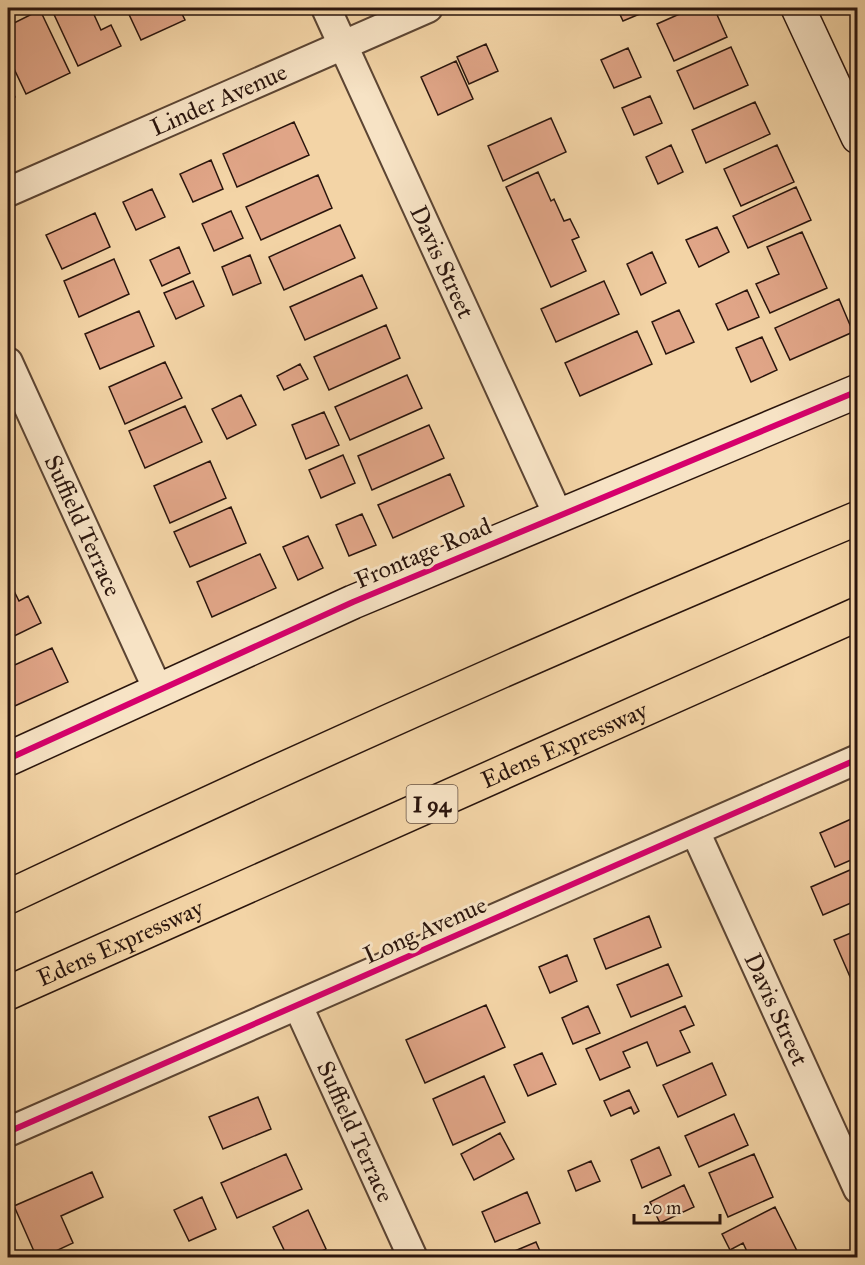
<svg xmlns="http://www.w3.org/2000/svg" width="865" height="1265" font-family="'IM FELL Great Primer',serif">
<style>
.building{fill:#e0a587;stroke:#2a150d;stroke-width:1.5}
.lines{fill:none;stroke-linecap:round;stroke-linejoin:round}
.street-casing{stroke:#5c4533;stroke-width:32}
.secondary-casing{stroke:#2a150d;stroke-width:36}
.highway-casing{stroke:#2a150d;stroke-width:36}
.street{stroke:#f7e3c5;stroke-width:28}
.secondary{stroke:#f7e3c5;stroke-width:33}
.highway{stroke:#f3d4a6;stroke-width:33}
.cycleway-casing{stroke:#f7e3c5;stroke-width:10}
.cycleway{stroke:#d6006c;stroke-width:6}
.labels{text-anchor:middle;stroke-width:6;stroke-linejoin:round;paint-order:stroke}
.shield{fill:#f7e3c5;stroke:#685344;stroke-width:1.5}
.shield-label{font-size:22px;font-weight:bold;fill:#2a150d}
.street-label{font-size:24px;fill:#2a150d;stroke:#f7e3c5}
</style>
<rect width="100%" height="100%" fill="#f3d4a6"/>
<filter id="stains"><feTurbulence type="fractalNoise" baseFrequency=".00333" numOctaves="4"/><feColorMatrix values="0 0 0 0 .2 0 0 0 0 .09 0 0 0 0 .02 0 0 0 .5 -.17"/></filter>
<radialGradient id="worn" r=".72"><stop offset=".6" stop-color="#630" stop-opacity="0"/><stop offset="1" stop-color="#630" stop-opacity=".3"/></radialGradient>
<path class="building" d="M51 8H91L101 30 111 25 121 46 78 66Z
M126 8H179L185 20 141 40Z
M617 8H654L623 21Z
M693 8H714L727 37 674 61 657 24Z
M40 10 70 73 26 94 8 56V26Z
M486 44 498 71 469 84 457 57Z
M731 47 748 85 694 109 677 71Z
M628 48 641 77 614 88 601 60Z
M456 61 473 99 438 115 421 77Z
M8 82 15 97 8 101Z
M650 96 662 123 634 135 622 108Z
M755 102 770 134 706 163 692 130Z
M551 118 566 152 503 181 488 146Z
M294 122 309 155 237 187 223 154Z
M671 145 683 172 658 184 646 157Z
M777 145 794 182 741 206 724 169Z
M211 160 223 189 193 202 180 174Z
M538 172 551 201 554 199 564 221 570 219 579 237 572 240 586 271 551 287 506 187Z
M318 175 332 208 261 240 246 207Z
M796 187 811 220 748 248 733 216Z
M152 189 165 217 136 230 123 202Z
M231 211 243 238 214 251 202 224Z
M95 213 110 247 62 269 46 235Z
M340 225 355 258 284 290 269 257Z
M717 227 729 252 699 267 686 240Z
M802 232 827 288 770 313 756 284 779 274 767 247Z
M179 247 190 273 162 286 150 260Z
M652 252 666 283 641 295 627 264Z
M250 255 261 283 233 295 222 267Z
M114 259 129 294 79 317 64 281Z
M362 275 377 308 305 340 290 307Z
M193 281 204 306 176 319 164 293Z
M604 281 619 314 556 342 541 309Z
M747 290 759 317 728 330 716 304Z
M839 299 853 332 790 360 775 328Z
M679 310 694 342 666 354 652 322Z
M139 311 154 346 100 369 85 334Z
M386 325 400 358 329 390 314 357Z
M637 331 652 364 580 396 565 363Z
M762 337 777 370 751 382 736 348Z
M165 362 182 398 125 424 109 387Z
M300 364 308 379 284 390 277 376Z
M407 375 422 408 350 440 335 407Z
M241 395 256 425 227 439 212 409Z
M185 406 202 442 145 468 129 431Z
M324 412 339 445 306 459 292 425Z
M429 425 444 458 372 490 358 456Z
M343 455 355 483 321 498 309 470Z
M210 461 226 498 170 523 154 486Z
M450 474 464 506 393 538 378 505Z
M231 507 246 543 190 567 174 532Z
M362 514 376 545 349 556 336 525Z
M308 536 323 568 298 580 283 547Z
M260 554 276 588 212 617 197 582Z
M8 579 19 601 28 596 41 623 8 639Z
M52 648 68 682 8 709V668Z
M858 816V857L835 867 820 833Z
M857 867 858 900 823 915 811 887Z
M649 916 661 947 606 969 594 939Z
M858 930V976L851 979 834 940Z
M567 955 577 981 550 993 539 967Z
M668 964 682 996 631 1017 617 985Z
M486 1005 505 1047 425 1083 406 1040Z
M588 1006 600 1033 573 1044 562 1018Z
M685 1006 694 1025 680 1031 690 1052 657 1066 647 1042 623 1052 630 1067 600 1080 586 1049Z
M542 1053 556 1084 528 1096 514 1065Z
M712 1063 726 1095 678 1117 663 1085Z
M484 1076 505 1122 453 1145 433 1099Z
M629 1090 639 1111 634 1114 631 1107 611 1116 604 1101Z
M258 1097 271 1129 223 1149 209 1117Z
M734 1114 748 1145 699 1167 685 1136Z
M500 1133 514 1159 474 1180 461 1154Z
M659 1147 671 1175 642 1188 631 1160Z
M286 1154 302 1189 237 1218 221 1183Z
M754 1154 773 1197 728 1217 709 1173Z
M591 1161 600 1181 576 1191 568 1171Z
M92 1172 103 1197 61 1216 73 1243 41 1258H37L14 1206Z
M684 1185 694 1207 660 1223 650 1202Z
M527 1192 540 1223 495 1242 482 1212Z
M202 1197 216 1229 189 1241 174 1210Z
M775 1207 797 1251 783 1258H750L743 1243 730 1250 722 1234Z
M308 1210 326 1249 308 1258H288L273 1227Z
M536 1242 543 1258H512L510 1253Z"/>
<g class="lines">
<g class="street-casing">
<g id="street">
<path id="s1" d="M326 8 558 515"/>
<path id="s2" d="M8 192 428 8"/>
<path id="s3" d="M8 362 158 690"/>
<path id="s4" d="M695 831 858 1189"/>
<path id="s5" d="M298 1006 413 1258"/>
<path d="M8 1132 858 759"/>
</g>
</g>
<g class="secondary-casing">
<path id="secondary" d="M798 8 858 137
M8 759 353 602 858 391"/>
</g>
<g class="highway-casing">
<g id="highway">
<path d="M8 897C288 764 571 638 858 518"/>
<path id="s6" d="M8 993 858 614"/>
</g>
</g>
<use href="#street" class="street"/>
<use href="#secondary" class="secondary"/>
<use href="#highway" class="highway"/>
<g class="cycleway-casing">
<path id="cycleway" d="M8 759 353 602 858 391
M8 1132 858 759"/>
</g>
<use href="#cycleway" class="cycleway"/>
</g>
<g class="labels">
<rect class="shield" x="406.5" y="785" width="51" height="38" rx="4.5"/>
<g class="shield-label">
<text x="432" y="812">I 94</text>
</g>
<g class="street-label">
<text dy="8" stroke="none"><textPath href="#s2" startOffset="230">Linder Avenue</textPath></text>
<text dy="8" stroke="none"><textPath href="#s1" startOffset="279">Davis Street</textPath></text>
<text dy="8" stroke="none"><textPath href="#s3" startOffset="180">Suffield Terrace</textPath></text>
<text transform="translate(423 553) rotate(-23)" y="8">Frontage Road</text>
<text dy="8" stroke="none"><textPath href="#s6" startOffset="609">Edens Expressway</textPath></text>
<text transform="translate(425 930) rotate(-24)" y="8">Long Avenue</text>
<text dy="8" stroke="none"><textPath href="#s6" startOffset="123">Edens Expressway</textPath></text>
<text dy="8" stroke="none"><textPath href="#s4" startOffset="196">Davis Street</textPath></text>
<text dy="8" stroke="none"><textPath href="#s5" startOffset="138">Suffield Terrace</textPath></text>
</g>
</g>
<rect width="865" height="1265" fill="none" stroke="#f3d4a6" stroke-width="30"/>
<rect x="9" y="9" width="847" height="1247" fill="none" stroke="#2a150d" stroke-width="3"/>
<rect x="15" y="15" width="835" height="1235" fill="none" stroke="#2a150d" stroke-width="1.5"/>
<path d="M634 1214v9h86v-9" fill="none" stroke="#2a150d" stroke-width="3"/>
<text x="643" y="1214" font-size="18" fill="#2a150d" stroke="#f7e3c5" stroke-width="4.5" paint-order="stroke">20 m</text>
<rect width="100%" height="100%" filter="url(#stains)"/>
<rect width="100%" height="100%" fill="url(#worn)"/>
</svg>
